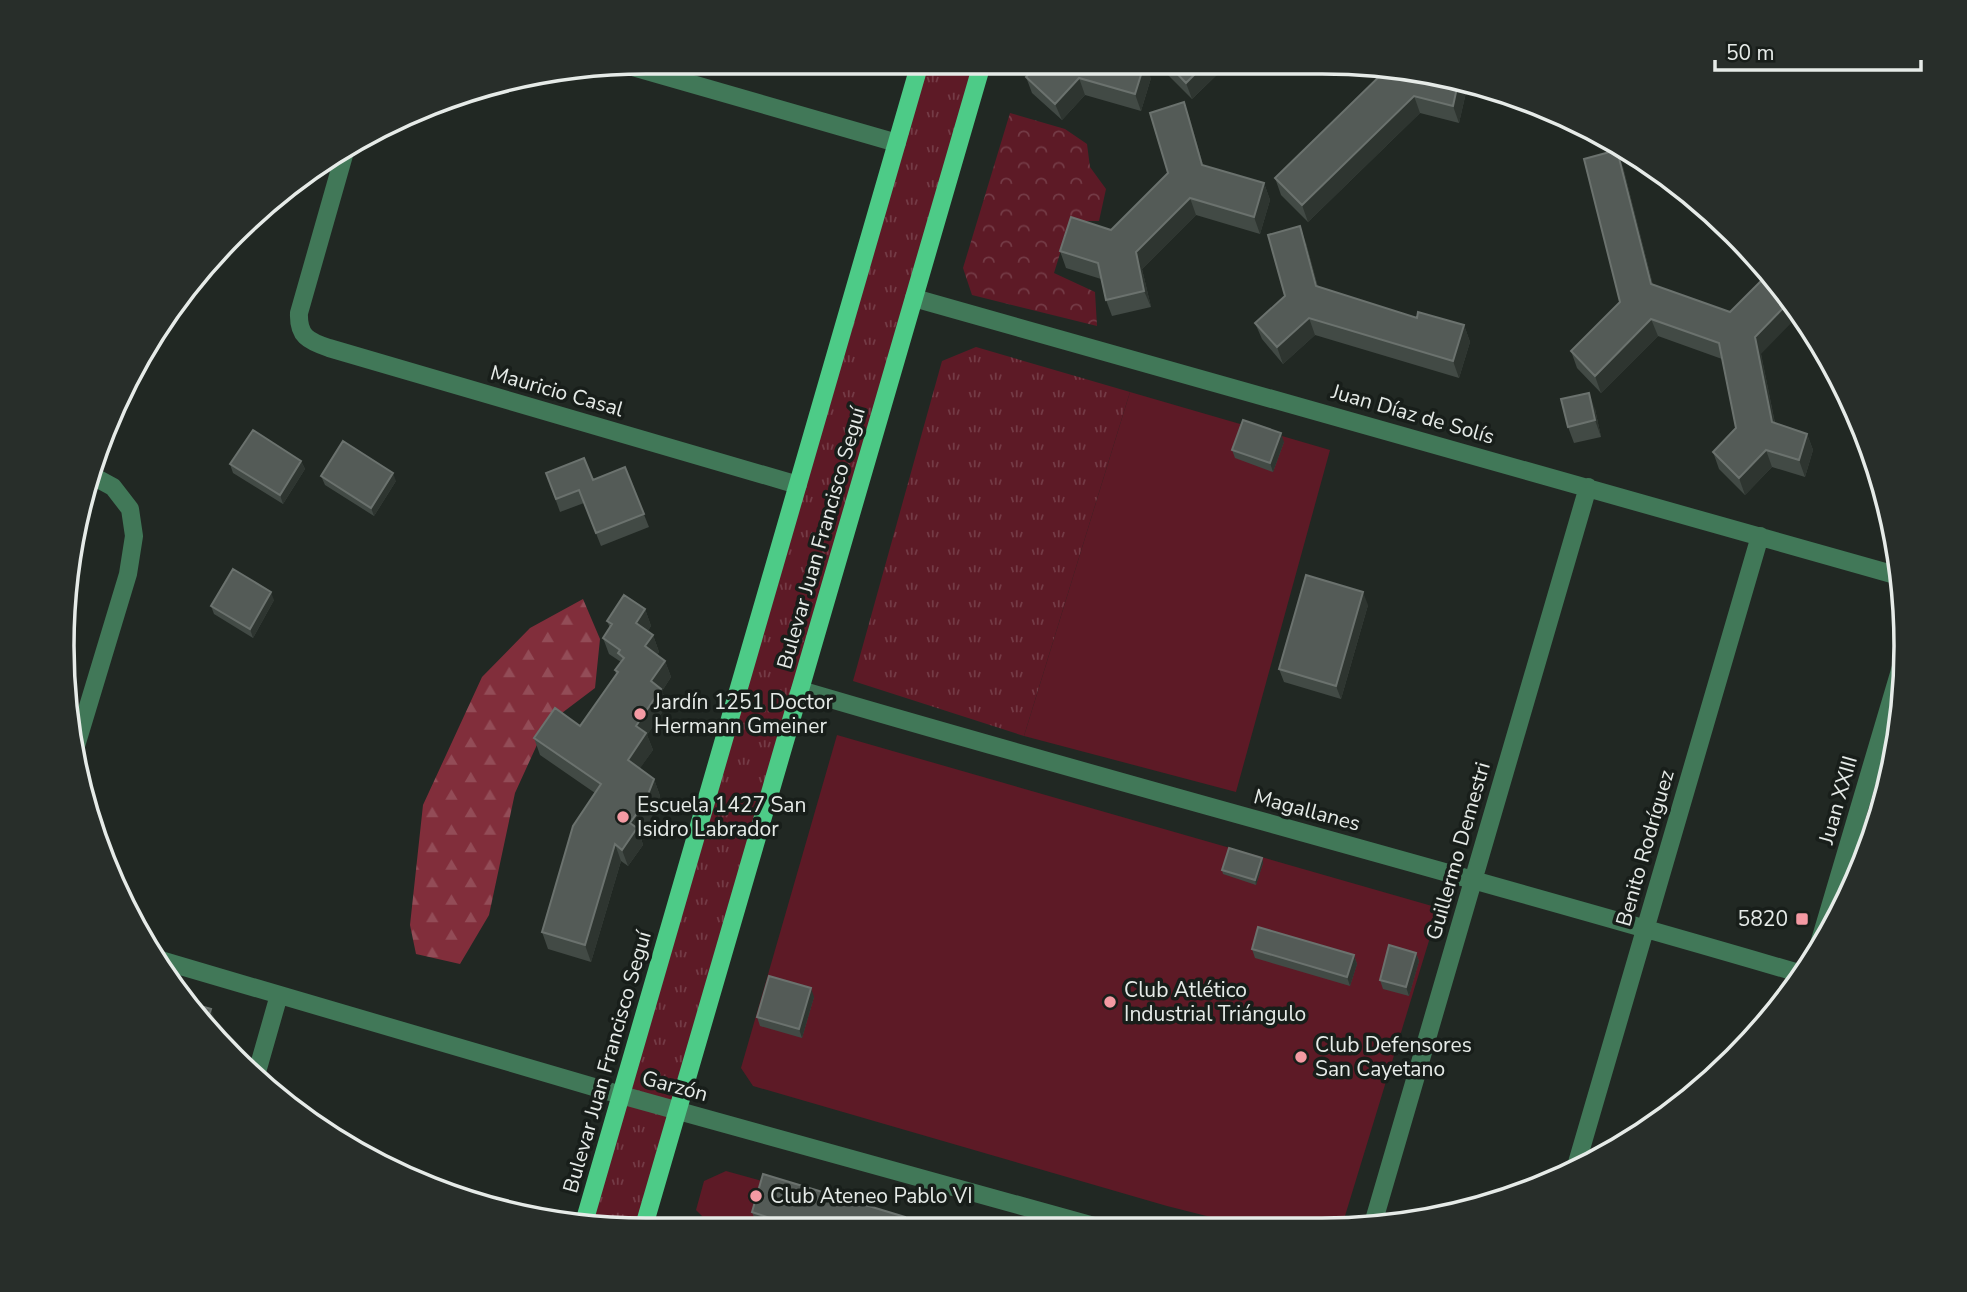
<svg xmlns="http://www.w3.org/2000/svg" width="1967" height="1292" font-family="'Nunito Sans',sans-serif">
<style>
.grass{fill:url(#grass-tufts)}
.forest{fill:url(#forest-firs)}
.park{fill:url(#park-crowns)}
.garden{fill:#5d1a26}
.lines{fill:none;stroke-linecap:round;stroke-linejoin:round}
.minor{stroke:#417858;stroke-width:18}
.major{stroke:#4dcb87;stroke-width:18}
.wall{fill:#424a45}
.shaded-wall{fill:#2e3530}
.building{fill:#545b57;stroke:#6b726e;stroke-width:2}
.poi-dot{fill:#f49aa3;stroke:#181e1a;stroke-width:2.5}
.labels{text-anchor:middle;stroke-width:7;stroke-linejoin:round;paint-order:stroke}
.street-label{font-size:21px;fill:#e6ebe8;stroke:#181e1a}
.poi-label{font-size:21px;fill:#e6ebe8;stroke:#181e1a;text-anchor:start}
.rim{fill:none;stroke:#e6ebe8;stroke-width:3.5}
</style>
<defs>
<pattern id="grass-tufts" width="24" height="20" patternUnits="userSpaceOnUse" patternTransform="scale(1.75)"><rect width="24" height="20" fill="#5d1a26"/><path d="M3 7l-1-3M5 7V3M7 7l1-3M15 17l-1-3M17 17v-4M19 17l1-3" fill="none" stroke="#743b46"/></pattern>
<pattern id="forest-firs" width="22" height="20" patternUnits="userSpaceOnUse" patternTransform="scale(1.75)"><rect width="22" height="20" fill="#812e3b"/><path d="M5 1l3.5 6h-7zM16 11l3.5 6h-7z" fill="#934c57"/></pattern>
<pattern id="park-crowns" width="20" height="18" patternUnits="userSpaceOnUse" patternTransform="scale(1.75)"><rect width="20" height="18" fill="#5d1a26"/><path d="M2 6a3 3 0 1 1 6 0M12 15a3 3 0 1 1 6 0" fill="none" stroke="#743b46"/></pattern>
</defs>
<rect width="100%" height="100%" fill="#212823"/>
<path class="grass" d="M920 63 982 64 644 1226H583Z
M976 347 1130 392 1024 736 853 681 942 361Z"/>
<path class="forest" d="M583 599 600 639 595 688 546 725 515 793 489 915 460 964 416 954 410 925 423 805 482 677 530 628Z"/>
<path class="park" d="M1010 113 1065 129 1087 144 1090 167 1106 189 1099 221H1070L1054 273 1095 292 1097 326 972 295 963 268Z"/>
<path class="garden" d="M1130 392 1330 450 1236 792 1024 736Z
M837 735 1439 908 1341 1229H1258L1167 1206 753 1086 741 1068Z
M726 1171 927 1227 701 1226 706 1220 696 1210 704 1181Z"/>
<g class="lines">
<path class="minor" d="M626 65 897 143
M346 148 299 313C298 336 308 341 329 348L798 485
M914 298 1899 576
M800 690C1133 788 1469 876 1802 974
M76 746 128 574 134 536 130 509 113 487 89 474
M1816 954 1903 660
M157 959 621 1095 1101 1228
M255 1079 279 995
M1574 1173 1760 536
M1372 1227 1588 487"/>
<path class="major" d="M583 1226 920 63
M644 1226 982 64"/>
</g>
<path class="wall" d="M1164 65H1227L1192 99 1167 74Z
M1390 66 1467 88 1459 123 1420 113 1308 222 1281 195 1275 178Z
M1026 77 1151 78 1141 111 1085 95 1062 120 1032 93Z
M1184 102 1203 165 1264 183 1270 200 1260 234 1196 215 1142 269 1151 307 1112 316 1106 300 1101 279 1066 268 1060 251 1111 230 1168 173Z
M1623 167 1653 285 1730 312 1761 354 1775 423 1807 434 1813 450 1805 477 1772 467 1745 495 1719 469 1713 452 1736 428 1722 359 1658 336 1601 393 1577 368 1571 351 1620 302Z
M1306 243 1318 287 1417 318 1464 325 1470 342 1459 378 1315 335 1283 364 1262 339 1255 323 1285 296Z
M1595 409 1601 437 1574 443 1568 427Z
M1284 442 1273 472 1235 458 1232 450Z
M301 461 305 469 283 504 233 473 230 464Z
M625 467 649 527 601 546 584 503 560 512 546 473 593 480Z
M321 476 396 481 374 516 325 485Z
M274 600 253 638 214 614 211 606Z
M1368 605 1341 699 1284 682 1279 669Z
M645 609 651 626 647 632 653 635 659 652 657 655 665 661 671 677 662 691 667 705 647 735 653 750 639 769 654 779 660 796 651 819 640 835 643 845 628 866 621 861 591 962 548 949 542 932 595 793 540 755 534 738 580 726 616 674 615 670 621 662 609 654 603 638 610 628 607 621Z
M1262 858 1263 863 1256 885 1223 874 1222 870Z
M1252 949 1354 955 1357 964 1350 986 1255 958Z
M1416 953 1419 961 1409 996 1383 989 1380 980Z
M814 997 802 1038 760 1026 757 1017Z
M752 1212 905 1217 909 1227H767L756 1223Z"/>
<path class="shaded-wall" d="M1144 65H1145L1151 78 1141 111 1135 94Z
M1204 65H1227L1192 99 1186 83Z
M1079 78 1085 95 1062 120 1055 104Z
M1458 83 1466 85 1467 88 1459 123 1453 106Z
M1414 96 1420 113 1308 222 1302 205Z
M1184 102 1190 119 1208 182 1202 165Z
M1617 151 1623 167 1657 301 1651 284Z
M1264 183 1270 200 1260 234 1254 217Z
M1190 198 1196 215 1142 269 1151 307 1144 291 1136 252Z
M1300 226 1306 243 1322 303 1316 286Z
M1791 300 1800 314 1761 354 1778 439 1772 422 1755 337Z
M1309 318 1315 335 1283 364 1277 347Z
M1651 319 1658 336 1601 393 1595 376Z
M1464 325 1470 342 1459 378 1453 361Z
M1589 393 1595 409 1601 437 1595 420Z
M1281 433 1284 442 1273 472 1270 463Z
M1807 434 1813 450 1805 477 1799 460Z
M1766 450 1772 467 1745 495 1739 478Z
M301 461 305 469 283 504 280 495Z
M393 473 396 481 374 516 371 508Z
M271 592 274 600 253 638 250 629Z
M1363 592 1368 605 1341 699 1336 686Z
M645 609 651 626 642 640 636 623Z
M653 635 659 652 652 663 645 646Z
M665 661 671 677 662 691 667 705 647 735 653 750 634 777 628 760 636 726 651 681Z
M654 779 660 796 651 819 640 835 643 845 628 866 622 850 630 823Z
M615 844 621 861 591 962 585 945Z
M1262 858 1263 863 1256 885 1255 880Z
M1416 953 1419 961 1409 996 1406 987Z
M1354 955 1357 964 1350 986 1347 977Z
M811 988 814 997 802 1038 799 1029Z
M211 1009 216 1022 214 1029 207 1021Z
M229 1039 234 1051V1053L227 1045Z
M905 1217 909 1227H902Z"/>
<path class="building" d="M1038 64 1144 65 1135 94 1079 78 1055 104 1026 77Z
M1169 65H1204L1186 83Z
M1390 66H1398L1458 83 1453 106 1414 96 1302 205 1275 178Z
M1184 102 1202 165 1264 183 1254 217 1190 198 1136 252 1144 291 1106 300 1098 263 1060 251 1071 217 1111 230 1168 173 1150 113Z
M1617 150 1651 284 1730 312 1769 273 1785 290 1791 300 1755 337 1772 422 1807 434 1799 460 1766 450 1739 478 1713 452 1736 428 1719 343 1651 319 1595 376 1571 351 1620 302 1584 159Z
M1300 226 1316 286 1417 318 1418 312 1464 325 1453 361 1309 318 1277 347 1255 323 1285 296 1268 235Z
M1589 393 1595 420 1568 427 1561 399Z
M1243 420 1281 433 1270 463 1232 450Z
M253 430 301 461 280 495 230 464Z
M343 441 393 473 371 508 321 476Z
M584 458 593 480 625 467 644 514 596 533 579 490 556 499 546 473Z
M233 569 271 592 250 629 211 606Z
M1306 575 1363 592 1336 686 1279 669Z
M624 595 645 609 636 623 653 635 645 646 665 661 651 681 661 689 636 726 646 733 628 760 654 779 645 802 630 823 637 828 622 850 615 844 585 945 542 932 573 826 601 784 534 738 555 708 580 726 618 672 615 670 624 658 618 653 620 650 603 638 612 624 607 621Z
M1229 848 1262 858 1255 880 1222 870Z
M1258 927 1354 955 1347 977 1252 949Z
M1389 945 1416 953 1406 987 1380 980Z
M769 976 811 988 799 1029 757 1017Z
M193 1004 211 1009 207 1021Z
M219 1036 229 1039 227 1045Z
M763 1174 905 1217 902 1227H780L782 1222 752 1212Z"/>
<g class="poi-dot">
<circle cx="640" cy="714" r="7"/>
<circle cx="623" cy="817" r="7"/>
<rect x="1795" y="912" width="14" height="14" rx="3.5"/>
<circle cx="1110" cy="1002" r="7"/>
<circle cx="1301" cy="1057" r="7"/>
<circle cx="756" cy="1196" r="7"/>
</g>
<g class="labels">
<g class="street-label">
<text transform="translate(557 391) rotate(16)" y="7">Mauricio Casal</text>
<text transform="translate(1413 414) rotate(16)" y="7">Juan Díaz de Solís</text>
<text transform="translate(821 538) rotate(-74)" y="7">Bulevar Juan Francisco Seguí</text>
<text transform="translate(1838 800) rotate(-74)" y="7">Juan XXIII</text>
<text transform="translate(1307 810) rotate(15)" y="7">Magallanes</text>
<text transform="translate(1645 848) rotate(-74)" y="7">Benito Rodríguez</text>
<text transform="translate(1458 851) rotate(-74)" y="7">Guillermo Demestri</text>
<text transform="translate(607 1062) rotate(-74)" y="7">Bulevar Juan Francisco Seguí</text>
<text transform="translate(675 1086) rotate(15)" y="7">Garzón</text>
</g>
<g class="poi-label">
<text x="654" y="709">Jardín 1251 Doctor<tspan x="654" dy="24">Hermann Gmeiner</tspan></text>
<text x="637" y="812">Escuela 1427 San<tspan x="637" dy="24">Isidro Labrador</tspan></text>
<text x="1788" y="926" text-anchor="end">5820</text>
<text x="1124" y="997">Club Atlético<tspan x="1124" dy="24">Industrial Triángulo</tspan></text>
<text x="1315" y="1052">Club Defensores<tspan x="1315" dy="24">San Cayetano</tspan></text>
<text x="770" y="1203">Club Ateneo Pablo VI</text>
</g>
</g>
<path d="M0 0H1967V1292H0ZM646 74H1322A572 572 0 0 1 1894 646V646A572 572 0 0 1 1322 1218H646A572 572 0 0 1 74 646V646A572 572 0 0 1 646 74Z" fill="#282e2a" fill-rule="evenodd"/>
<path class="rim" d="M646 74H1322A572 572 0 0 1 1894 646V646A572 572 0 0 1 1322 1218H646A572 572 0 0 1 74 646V646A572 572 0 0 1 646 74Z"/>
<path d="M1715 60v10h206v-10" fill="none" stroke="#e6ebe8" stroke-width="3.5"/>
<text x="1726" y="60" font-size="21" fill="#e6ebe8" stroke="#181e1a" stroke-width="5" paint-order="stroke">50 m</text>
</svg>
